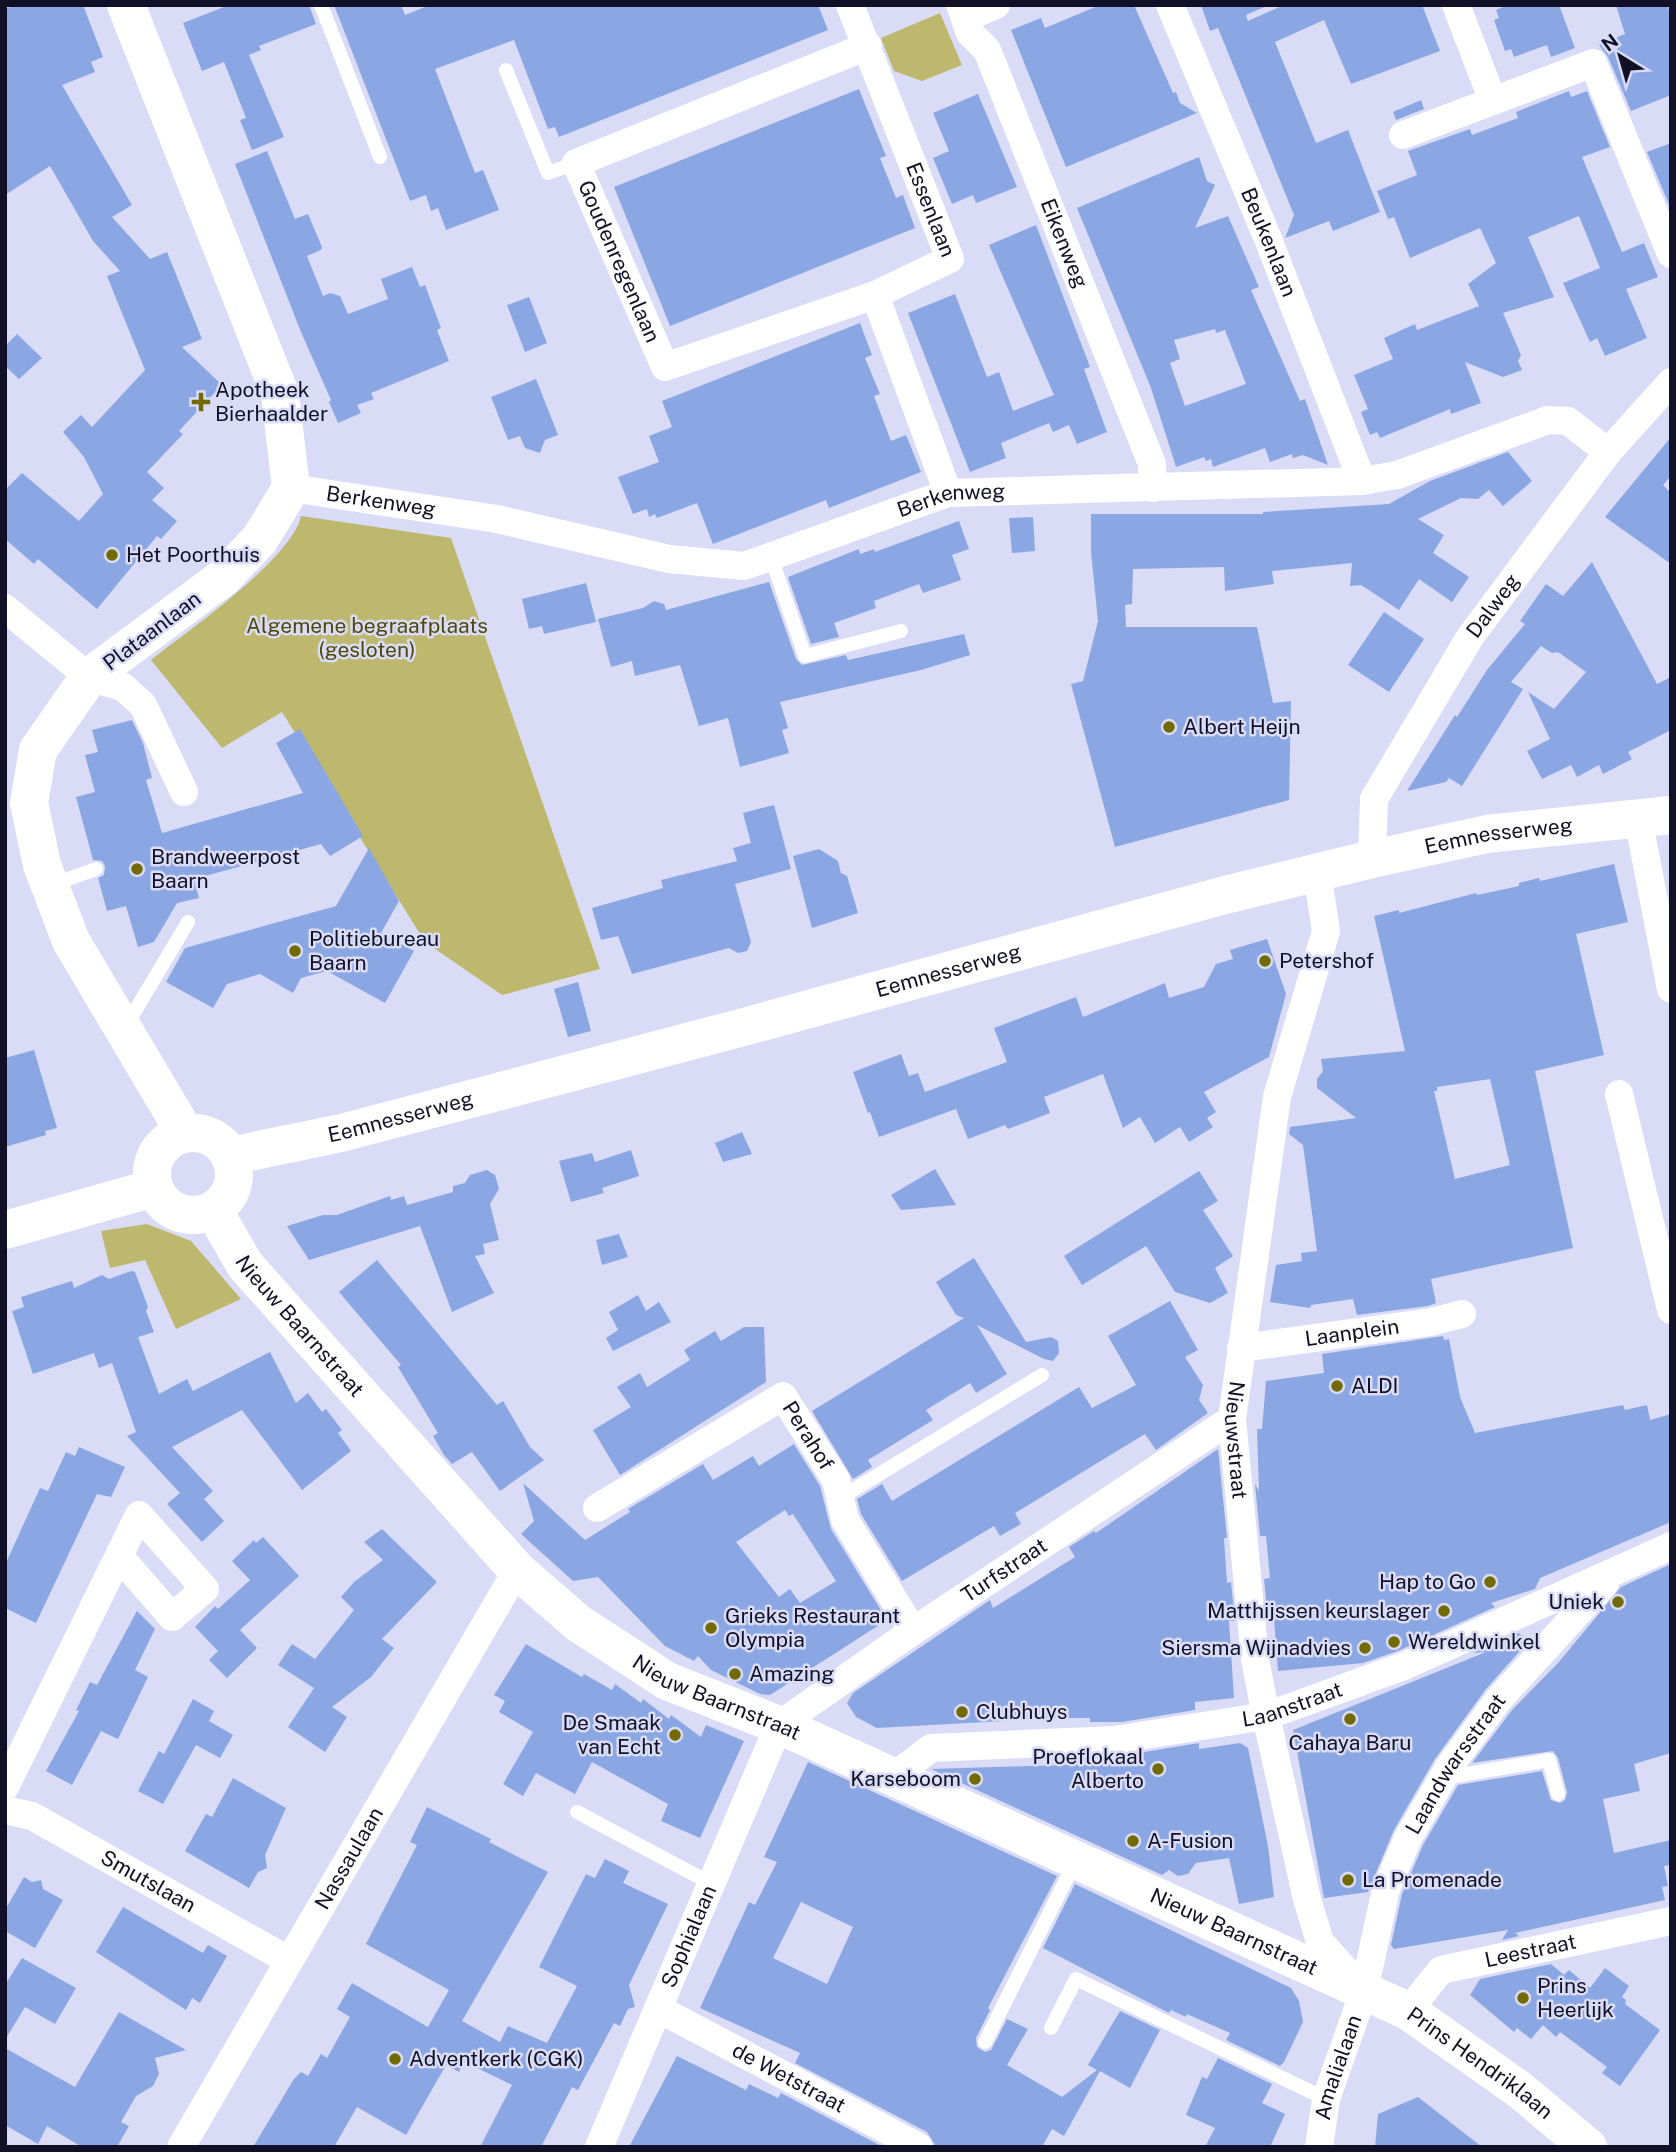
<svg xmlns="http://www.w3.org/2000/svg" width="1676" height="2152" font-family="'Public Sans',sans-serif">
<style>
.green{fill:#beb86f}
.building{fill:#8aa7e4;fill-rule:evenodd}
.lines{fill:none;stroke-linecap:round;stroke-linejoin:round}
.lane{stroke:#fff;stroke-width:14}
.street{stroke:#fff;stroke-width:28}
.secondary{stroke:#fff;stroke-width:38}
.poi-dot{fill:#726a02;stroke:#dadbf6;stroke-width:2.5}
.labels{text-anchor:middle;stroke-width:5;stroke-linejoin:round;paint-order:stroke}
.street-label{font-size:21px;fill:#111027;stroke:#dadbf6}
.poi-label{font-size:21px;fill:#111027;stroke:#dadbf6;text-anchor:start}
.park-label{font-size:21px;fill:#4e4808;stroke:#dadbf6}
</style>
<rect width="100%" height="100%" fill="#dadbf6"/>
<path class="green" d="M940 13 962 65 922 81 894 71 881 38Z
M301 516 451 538 600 969 502 995 425 942 282 712 222 748 151 660C187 631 292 559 301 516Z
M147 1224 191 1241 241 1299 176 1329 145 1260 110 1268 101 1231Z"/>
<path class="building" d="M16 5H83L103 57 91 62 95 72 62 85 132 205 112 217 150 259 167 252 202 339 182 347 222 385 179 431 183 434 147 472 164 488 152 500 177 521 161 539 157 536 97 609 38 559 34 564 5 539V490L22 473 79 521 103 494 84 457 63 432 81 415 92 427 145 370 107 276 120 271 93 241 50 166 5 195V9Z
M229 5H309L316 24 259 46 261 50 249 55 284 137 252 150 240 120 246 118 224 62 202 71 183 23Z
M334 5H401L405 15 430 5H818L828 30 559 137 555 127 548 129 514 40 435 69 475 173 483 170 499 210 446 230 438 208 431 211 426 195 410 201Z
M1100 5H1134L1173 93 1176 92 1180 103 1197 113 1066 167 1011 30 1041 18 1045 28Z
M1201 5H1269L1246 15 1248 21 1284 5H1422L1440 51 1351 84 1324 20 1275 42 1316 143 1348 130 1380 212 1333 231 1329 221 1285 238 1294 215 1218 28 1210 31Z
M1508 5H1559L1575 48 1551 57 1547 45 1514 57 1511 49 1505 51 1494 20 1499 18 1496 10Z
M1616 5H1667L1671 16V95L1631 111 1608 57 1599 45 1625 34Z
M859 89 886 156 880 158 896 198 903 195 915 228 670 326 614 187Z
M1569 91 1571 97 1587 91 1610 147 1582 157 1622 252 1644 243 1658 277 1626 289 1647 338 1605 356 1597 338 1590 342 1563 283 1600 268 1579 216 1528 237 1554 297 1503 313 1521 355 1518 361 1522 370 1503 377 1465 362 1481 403 1451 414 1450 409 1380 438 1377 432 1370 435 1361 412 1368 409 1354 375 1393 359 1384 338 1415 324 1417 330 1479 306 1468 284 1496 263 1480 228 1410 258 1394 217 1388 219 1377 191 1417 175 1408 151 1470 129 1472 135 1518 118 1516 112Z
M978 94 1017 187 976 203 973 195 952 204 933 158 949 151 933 113Z
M1421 100 1424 109 1396 120 1393 112Z
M1671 143V209L1647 152Z
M267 151 295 219 308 214 322 247 321 250 307 256 323 296 330 293 340 296 348 314 388 299 381 279 412 267 420 287 425 285 441 328 437 330 449 361 371 393 374 399 357 405 361 413 338 423 329 402 331 400 301 332 235 164Z
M1199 157 1207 181 1215 185 1195 228 1228 216 1259 287 1251 290 1300 401 1305 399 1328 465 1303 455 1293 458 1292 454 1270 462 1265 448 1213 467 1211 459 1206 461 1204 457 1176 467 1151 388 1077 208ZM1215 329 1216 333 1225 330 1246 384 1185 406 1170 363 1180 359 1174 340Z
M1036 225 1090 367 1084 369 1107 432 1077 444 1069 425 1053 432 1049 423 1001 443 1006 458 970 472 908 313 955 294 987 377 999 372 1013 411 1054 395 989 245Z
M529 297 547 343 525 352 507 305Z
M860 323 872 355 865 358 880 394 874 396 891 441 906 435 921 472 829 508 826 500 713 544 697 503 657 518 655 514 649 517 647 509 633 514 618 477 659 462 649 436 672 427 662 401Z
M17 334 42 358 19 379 5 366V346Z
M536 379 558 435 545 440 540 453 525 448 520 436 508 440 491 397Z
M1671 437V476L1663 485 1671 493V564L1605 517Z
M1508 452 1532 481 1503 506 1489 490 1478 499 1461 498 1418 519 1444 535 1433 553 1469 577 1452 602 1419 579 1399 610 1361 585 1350 586 1352 563 1272 571 1274 584 1225 591 1224 567 1133 569 1132 604 1125 605 1126 627H1257L1273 703 1291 701 1289 800 1115 847 1071 684 1083 681 1098 621 1091 552V514H1263V512L1389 504 1430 481Z
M1033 517 1035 551 1012 553 1009 518Z
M959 521 969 549 952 555 961 580 923 593 919 584 874 601 876 608 834 623 839 637 811 644 788 577 859 549 860 554 874 549 875 552Z
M1592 562 1657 684 1671 677V730L1628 752 1632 759 1603 774 1599 765 1577 777 1571 765 1542 779 1527 751 1550 739 1528 692 1554 709 1586 672 1558 652 1552 653 1541 646 1511 682 1523 689 1462 786 1449 778 1446 782 1407 791 1455 715 1457 717 1487 670 1525 624 1520 621 1546 584 1563 596Z
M769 582 796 659 802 665 846 655 848 660 964 634 970 655 921 670 780 702 788 728 782 730 789 753 740 767 728 718 699 726 680 665 635 676 632 661 611 667 598 619 643 608 654 601 664 604 666 610Z
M586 583 596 622 544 634 542 626 529 629 522 599Z
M1384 612 1424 639 1389 692 1348 665Z
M132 720 143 743 152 778 146 780 162 833 303 793 276 743 300 729 363 836 330 856 321 844 194 879 199 898 177 903 154 942 138 947 126 906 107 911 98 878 104 875 105 866 102 861 93 860 76 797 95 792 85 755 98 752 92 730Z
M774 805 791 869 735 884 751 942 747 951 738 953 729 948 632 974 618 936 601 940 592 908 663 888 661 880 737 861 733 848 751 843 743 813Z
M369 848 399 901 381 933 414 951 385 1003 327 971 301 978 293 993 260 974 227 984 213 1008 166 982 185 948 336 906Z
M819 849 838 861 841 873 847 876 858 913 812 928 793 856Z
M1614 864 1628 922 1576 934 1604 1055 1535 1071 1573 1248 1431 1279 1436 1303 1428 1306 1357 1315 1353 1299 1311 1305 1310 1308 1270 1302 1276 1265 1302 1261 1301 1253 1317 1251 1303 1145 1289 1134 1290 1127 1356 1118 1317 1088V1079L1323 1071 1321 1059 1405 1051 1374 916 1399 910V913L1476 893 1477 895 1519 886V883L1539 878 1540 881ZM1490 1079 1510 1165 1455 1179 1434 1091H1437V1087Z
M1267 939 1286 994 1269 1057 1204 1092 1216 1112 1207 1118 1213 1127 1189 1142 1180 1127 1155 1143 1140 1117 1123 1128 1103 1074 1044 1097 1050 1113 1008 1129 1005 1125 968 1139 956 1109 879 1137 870 1112 868 1113 853 1072 901 1054 909 1076 918 1073 925 1092 1007 1062 994 1028 1076 997 1083 1017 1165 983 1169 998 1204 987 1216 964 1233 959 1230 950Z
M578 982 591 1031 568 1037 554 989Z
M34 1050 57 1128 45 1131 46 1135 5 1147V1058Z
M742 1132 752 1154 723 1162 715 1143Z
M631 1150 639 1176 602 1188 604 1193 571 1202 559 1161 592 1153 595 1162Z
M935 1169 956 1205 901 1210 891 1195Z
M487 1170 495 1175 499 1189 490 1204 499 1240 483 1244 485 1254 475 1256 494 1293 452 1312 420 1226 309 1260 287 1226 323 1215H337L390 1196 391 1200 404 1196 407 1205 453 1192V1186L465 1183 470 1175Z
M1199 1171 1218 1201 1203 1210 1233 1256 1215 1268 1228 1293 1210 1303 1175 1292 1146 1246 1082 1285 1064 1256Z
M619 1234 628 1257 602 1265 596 1240Z
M974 1258 1026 1342 1051 1337 1058 1341 1059 1353 1053 1361 1044 1359 977 1325 1007 1374 976 1393 970 1383 926 1410 933 1420 868 1460 872 1467 853 1479 812 1411 964 1318 956 1315 936 1282Z
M377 1260 497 1405 503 1401 530 1447 544 1460 500 1491 472 1452 452 1464 444 1455 433 1436 438 1433 398 1367 401 1365 339 1292Z
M131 1271 135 1272 148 1307 146 1311 154 1332 138 1337 159 1394 187 1379 193 1391 270 1352 296 1403 308 1393 322 1412 326 1409 342 1430 338 1433 351 1451 302 1490 242 1410 172 1447 213 1491 204 1499 224 1521 202 1542 167 1504 180 1493 127 1436 136 1432 112 1363 99 1368 94 1353 33 1374 12 1311 24 1307 21 1297 72 1281 74 1288 102 1275 109 1279Z
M638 1295 646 1311 659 1302 671 1322 613 1351 606 1338 618 1330 609 1312Z
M1170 1301 1198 1350 1185 1357 1203 1385 1199 1400 1208 1413 1156 1450 1145 1434 1015 1513 1021 1524 1000 1536 994 1526 902 1581 861 1514 857 1499 882 1484 892 1501 1079 1387 1092 1408 1136 1385 1108 1336Z
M744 1327H764L766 1382 620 1475 593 1430 631 1407 617 1387 640 1373 647 1387 690 1360 684 1350 715 1331 721 1341Z
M1443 1336 1444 1340 1449 1339 1460 1397 1475 1433 1623 1405 1625 1410 1647 1405 1650 1420 1671 1414V1522L1540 1578 1535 1589 1491 1603 1495 1607 1398 1651 1363 1663 1278 1671 1274 1619H1268L1264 1579 1270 1578 1266 1536H1260L1255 1484 1259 1491 1257 1429H1262L1266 1381 1324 1373 1322 1354Z
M794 1444 820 1486 831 1529 887 1620 770 1695 760 1694 711 1670 698 1656 694 1661 665 1646 598 1577 573 1581 521 1534 534 1521 523 1483 585 1540 630 1512 628 1509 703 1464 713 1480 753 1456 759 1466ZM785 1510 789 1516 793 1514 836 1581 800 1603 790 1589 779 1597 736 1542Z
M79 1447 125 1467 111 1497 97 1494 36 1623 5 1608V1565L40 1488 48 1491 66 1452 75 1456Z
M1218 1449 1227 1538H1224L1227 1583 1231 1582 1235 1621H1229L1234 1698 1195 1702V1710L1122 1722H1090V1718H1058L877 1728 856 1717 847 1703 853 1693 990 1600 993 1608 1075 1557 1069 1547 1094 1531 1096 1533Z
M382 1529 437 1582 382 1639 394 1648 371 1677 332 1707 347 1717 325 1752 288 1727 314 1688 278 1665 292 1644 315 1659 354 1610 341 1597 354 1582 383 1560 364 1542Z
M263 1537 299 1576 240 1630 257 1648 227 1678 209 1660 218 1651 195 1627 215 1606 218 1609 250 1580 232 1561 254 1540 256 1543Z
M1671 1564V1753L1634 1764 1640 1791 1603 1799 1614 1853 1671 1840V1865L1664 1866 1668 1886 1662 1887 1665 1900 1515 1933 1519 1936 1502 1940 1508 1930 1394 1949 1391 1945 1402 1894 1423 1845 1458 1785 1542 1771 1551 1800 1560 1803 1565 1800 1567 1792 1558 1758 1553 1751 1472 1763 1512 1710 1558 1663 1621 1587Z
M137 1611 155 1629 135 1670 148 1677 118 1739 101 1731 72 1785 46 1771 79 1711 76 1710 90 1682 97 1685Z
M1519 1633 1528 1642 1486 1689 1435 1759 1394 1830 1368 1892 1324 1898 1293 1730 1486 1652 1473 1653Z
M526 1644 582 1677 584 1674 612 1690 615 1684 641 1703 643 1699 669 1719 671 1715 701 1737 706 1725 744 1741 700 1838 661 1821 668 1804 592 1762 575 1794 536 1773 523 1796 503 1784 533 1732 499 1712 505 1701 494 1695Z
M193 1699 214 1711 209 1721 233 1735 220 1758 196 1745 163 1804 138 1791 159 1751 164 1754Z
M1199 1743V1749L1240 1743 1248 1748 1268 1846 1274 1897 1239 1904 1229 1858 1196 1863 1188 1874 1178 1876 1169 1870 1162 1875 931 1769 1127 1763 1126 1755Z
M808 1762 1057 1876 988 2008 990 2010 976 2038 977 2047 985 2052 991 2050 1007 2019 1028 2029 1007 2065 1062 2097 1097 2070 1088 2065 1120 2011 1160 2030 1130 2088 1100 2071 1064 2136 1052 2129 1042 2147H936L927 2132 795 2063 800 2053 700 2008 749 1902 755 1905 777 1862 764 1857ZM801 1902 853 1927 827 1984 773 1958Z
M233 1778 286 1808 265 1855 267 1868 258 1872 249 1888 185 1851 206 1814 212 1817Z
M427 1807 491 1839 489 1842 548 1872 462 2021 500 2042 508 2026 547 2043 577 1986 539 1967 586 1874 595 1878 605 1859 629 1871 623 1883 668 1904 629 1985 635 2007 628 2009 620 2026 614 2023 578 2090 572 2087 541 2147H480L512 2085 465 2062 459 2072 446 2065 406 2135 357 2107 334 2147H253L294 2079 301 2072 308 2076 321 2054 327 2058 350 2017 337 2009 352 1983 428 2027 449 1990 366 1944 417 1845 410 1842Z
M24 1877 32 1882 41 1880 43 1889 63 1900 35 1948 5 1931V1910Z
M1075 1884 1291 1988 1299 2001 1303 2022 1284 2062 1280 2066 1226 2040 1230 2033 1187 2014 1186 2017 1171 2010 1169 2013 1043 1948Z
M123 1907 203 1953 208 1945 227 1956 200 2003 192 1998 186 2010 96 1952Z
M22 1958 76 1988 55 2024 25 2007 5 2040V1985Z
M1551 1964 1564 1975 1569 1970 1590 1988 1605 1968 1629 1986 1622 1997 1626 2000 1625 2004 1660 2030 1620 2086 1602 2073 1607 2067 1560 2032 1556 2037 1543 2025 1531 2039 1517 2028 1514 2032 1470 1995 1480 1979Z
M119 2012 186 2050 155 2058 159 2074 153 2086 136 2096 121 2122 129 2126 117 2147H82L47 2126 38 2144 5 2125V2048L75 2087Z
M677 2056 746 2090 749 2084 778 2098 781 2093 883 2147H629Z
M1218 2058 1272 2084 1262 2103 1285 2114 1270 2147H1205L1215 2128 1186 2115 1202 2077 1207 2079Z
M1418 2097 1482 2147H1375L1378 2114Z"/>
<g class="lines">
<path class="lane" d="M321 5 380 157
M506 70 548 173 576 163
M771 557 805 656 901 631
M51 885 96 869
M126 1026 188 922
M840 1498 1042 1375
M1444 1778 1549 1760 1558 1794
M577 1812 712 1884
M1051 2028 1076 1979 1326 2099
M985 2042 1075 1862"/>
<g class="street">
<path id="s1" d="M850 5 950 259 875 295 948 493"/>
<path id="s2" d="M960 5 970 33 987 50 1152 464 1153 488"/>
<path id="s3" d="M1170 5 1268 239 1362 481"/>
<path d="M1456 5 1493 101 1593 63 1671 254"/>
<path d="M965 18 996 5"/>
<path id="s4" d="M868 46 576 163 665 367 875 295"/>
<path d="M1403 135 1493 101"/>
<path id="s5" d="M291 488 497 519 669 559 744 566 948 493 1362 481 1397 475 1548 420 1568 421 1608 452"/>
<path d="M5 608 89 677 123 687 143 705 184 792"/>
<path d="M1638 818 1671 989"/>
<path id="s6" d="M1372 859 1374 799 1470 637 1608 452 1671 382"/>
<path id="s7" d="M1317 873 1326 931 1277 1097 1232 1419 1255 1659 1266 1716 1307 1899 1320 1942 1358 1984"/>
<path d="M1619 1094 1671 1310"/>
<path id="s8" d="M1241 1348 1431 1322 1462 1314"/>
<path id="s9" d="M597 1508 783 1396 836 1480 845 1520 913 1631"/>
<path id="s10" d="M893 1777 931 1748 1114 1740 1266 1716 1404 1666 1671 1546"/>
<path d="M5 1787 139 1515 205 1589 172 1617 119 1556"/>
<path id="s11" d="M5 1810 32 1816 288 1960"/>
<path id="s12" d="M659 2009 919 2147"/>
<path id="s13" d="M1408 2011 1441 1970 1671 1921"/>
<path id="s14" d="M181 2147 517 1570"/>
<path id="s15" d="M599 2147 779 1725 913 1631 1232 1419"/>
<path id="s16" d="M1319 2147 1326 2099 1364 1991 1386 1889 1408 1838 1449 1767 1499 1699 1605 1583"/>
</g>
<g class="secondary">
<path d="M126 5 280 394 291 488 260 539 224 577 89 677 38 750 29 803 42 865 50 886 71 941 185 1133"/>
<circle cx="193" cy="1174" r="41"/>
<path id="s17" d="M230 1156 341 1133 740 1028 1225 895 1372 859 1487 834 1671 815"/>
<path id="s18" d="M214 1211 245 1265 517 1570 578 1623 667 1681 779 1725 1408 2011 1520 2090 1588 2147"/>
<path d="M5 1230 154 1188"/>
</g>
</g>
<g class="poi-dot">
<path d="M197.5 391.5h7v7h7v7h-7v7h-7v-7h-7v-7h7z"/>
<circle cx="112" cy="555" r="7"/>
<circle cx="1169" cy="727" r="7"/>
<circle cx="137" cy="869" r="7"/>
<circle cx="295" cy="951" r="7"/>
<circle cx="1265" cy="961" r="7"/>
<circle cx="1337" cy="1386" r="7"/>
<circle cx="1490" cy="1582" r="7"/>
<circle cx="1618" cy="1602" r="7"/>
<circle cx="1444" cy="1611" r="7"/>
<circle cx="711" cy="1628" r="7"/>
<circle cx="1394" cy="1642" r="7"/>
<circle cx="1365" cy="1648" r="7"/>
<circle cx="735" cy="1674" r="7"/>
<circle cx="962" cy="1712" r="7"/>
<circle cx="1350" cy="1719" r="7"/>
<circle cx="675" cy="1735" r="7"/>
<circle cx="1158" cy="1769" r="7"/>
<circle cx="975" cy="1779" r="7"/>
<circle cx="1133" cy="1841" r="7"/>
<circle cx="1348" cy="1880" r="7"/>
<circle cx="1523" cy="1998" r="7"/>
<circle cx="395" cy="2059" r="7"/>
</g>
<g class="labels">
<g class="street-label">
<text dy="7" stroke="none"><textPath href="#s1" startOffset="220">Essenlaan</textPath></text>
<text dy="7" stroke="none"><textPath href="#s3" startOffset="257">Beukenlaan</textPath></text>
<text dy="7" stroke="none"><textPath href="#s2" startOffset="262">Eikenweg</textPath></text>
<text dy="7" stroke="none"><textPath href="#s4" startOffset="422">Goudenregenlaan</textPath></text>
<text dy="7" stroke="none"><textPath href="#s5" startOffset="91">Berkenweg</textPath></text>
<text dy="7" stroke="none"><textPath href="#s5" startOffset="679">Berkenweg</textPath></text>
<text dy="7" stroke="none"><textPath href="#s6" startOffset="287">Dalweg</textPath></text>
<text transform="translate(152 631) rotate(-37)" y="7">Plataanlaan</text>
<text dy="7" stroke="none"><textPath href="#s17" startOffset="1309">Eemnesserweg</textPath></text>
<text dy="7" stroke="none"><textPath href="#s17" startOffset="742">Eemnesserweg</textPath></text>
<text dy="7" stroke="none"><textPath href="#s17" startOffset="175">Eemnesserweg</textPath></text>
<text dy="7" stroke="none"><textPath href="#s18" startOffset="144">Nieuw Baarnstraat</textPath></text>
<text dy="7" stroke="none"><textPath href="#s8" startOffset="112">Laanplein</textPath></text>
<text dy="7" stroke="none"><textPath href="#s9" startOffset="264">Perahof</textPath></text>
<text dy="7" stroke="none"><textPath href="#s7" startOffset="578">Nieuwstraat</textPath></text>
<text dy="7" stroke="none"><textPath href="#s15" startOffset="732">Turfstraat</textPath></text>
<text dy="7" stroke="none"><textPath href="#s18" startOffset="710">Nieuw Baarnstraat</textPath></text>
<text dy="7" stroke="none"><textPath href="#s10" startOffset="413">Laanstraat</textPath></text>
<text dy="7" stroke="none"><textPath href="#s16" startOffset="411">Laandwarsstraat</textPath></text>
<text dy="7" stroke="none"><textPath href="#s14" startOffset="334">Nassaulaan</textPath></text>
<text dy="7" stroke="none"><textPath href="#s11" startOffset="161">Smutslaan</textPath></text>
<text dy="7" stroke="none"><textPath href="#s18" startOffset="1278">Nieuw Baarnstraat</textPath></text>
<text dy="7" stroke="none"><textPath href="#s15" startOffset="229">Sophialaan</textPath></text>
<text dy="7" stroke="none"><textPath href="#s13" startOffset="144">Leestraat</textPath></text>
<text dy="7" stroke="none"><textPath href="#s18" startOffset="1558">Prins Hendriklaan</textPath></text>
<text dy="7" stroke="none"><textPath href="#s16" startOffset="82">Amalialaan</textPath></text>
<text dy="7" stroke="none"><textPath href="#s12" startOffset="147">de Wetstraat</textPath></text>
</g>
<g class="poi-label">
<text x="215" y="397">Apotheek<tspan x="215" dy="24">Bierhaalder</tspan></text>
<text x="126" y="562">Het Poorthuis</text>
<text x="1183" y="734">Albert Heijn</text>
<text x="151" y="864">Brandweerpost<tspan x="151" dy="24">Baarn</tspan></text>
<text x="309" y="946">Politiebureau<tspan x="309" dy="24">Baarn</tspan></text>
<text x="1279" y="968">Petershof</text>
<text x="1351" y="1393">ALDI</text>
<text x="1476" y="1589" text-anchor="end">Hap to Go</text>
<text x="1604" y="1609" text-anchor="end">Uniek</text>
<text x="1430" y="1618" text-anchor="end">Matthijssen keurslager</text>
<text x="725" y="1623">Grieks Restaurant<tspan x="725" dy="24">Olympia</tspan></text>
<text x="1408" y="1649">Wereldwinkel</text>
<text x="1351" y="1655" text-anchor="end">Siersma Wijnadvies</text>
<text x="749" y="1681">Amazing</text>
<text x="976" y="1719">Clubhuys</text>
<text x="661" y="1730" text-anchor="end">De Smaak<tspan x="661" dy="24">van Echt</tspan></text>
<text x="1350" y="1750" text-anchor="middle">Cahaya Baru</text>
<text x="1144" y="1764" text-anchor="end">Proeflokaal<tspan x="1144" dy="24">Alberto</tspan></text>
<text x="961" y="1786" text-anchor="end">Karseboom</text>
<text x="1147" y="1848">A-Fusion</text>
<text x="1362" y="1887">La Promenade</text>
<text x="1537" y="1993">Prins<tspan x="1537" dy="24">Heerlijk</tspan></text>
<text x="409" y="2066">Adventkerk (CGK)</text>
</g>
<g class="park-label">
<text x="367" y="633">Algemene begraafplaats<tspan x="367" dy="24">(gesloten)</tspan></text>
</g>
</g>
<rect width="1676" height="2152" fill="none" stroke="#111027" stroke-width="14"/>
<g transform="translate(1620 56) rotate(323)" stroke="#dadbf6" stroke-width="5" paint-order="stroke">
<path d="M0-5L12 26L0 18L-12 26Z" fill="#111027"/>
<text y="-10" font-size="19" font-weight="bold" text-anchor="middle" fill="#111027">N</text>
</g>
</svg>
